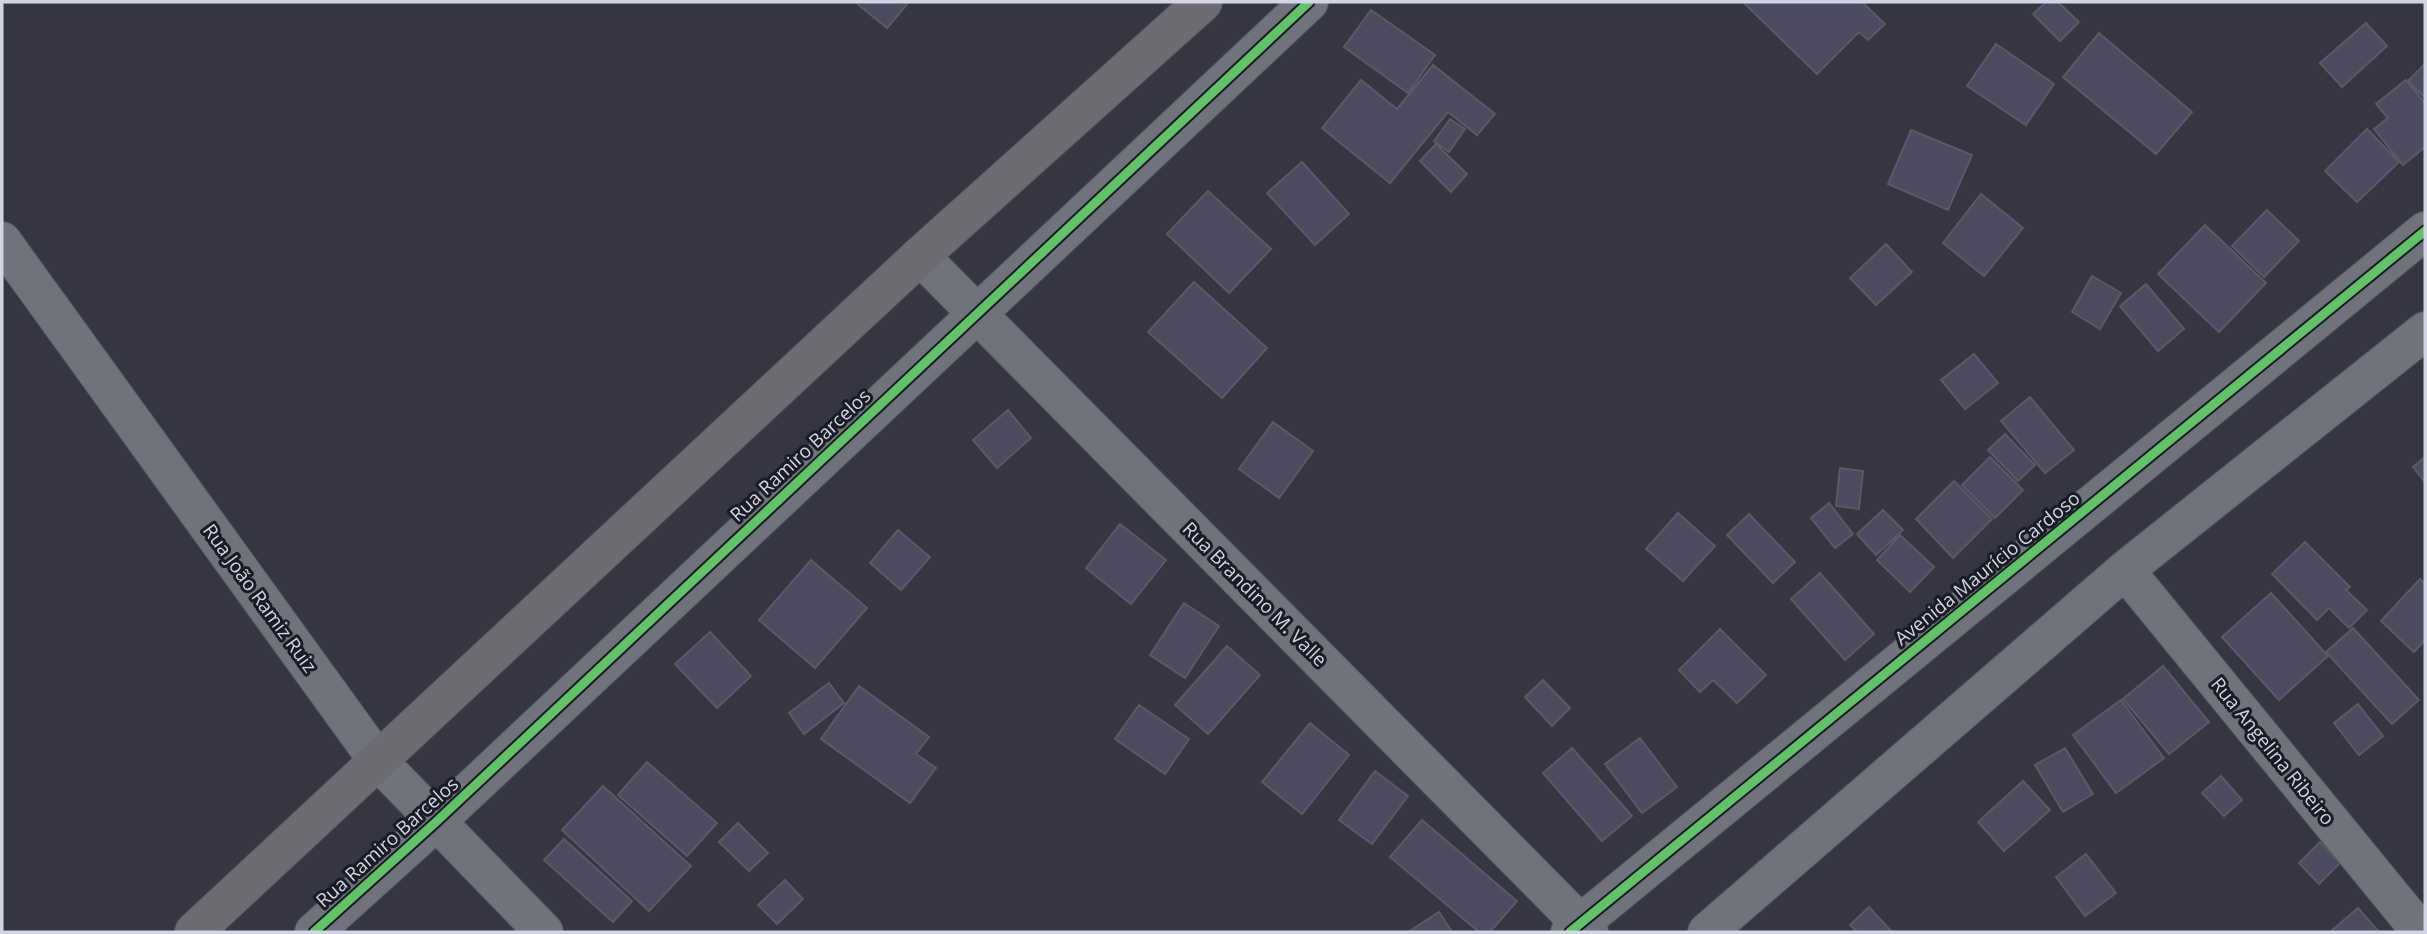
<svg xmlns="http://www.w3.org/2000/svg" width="2427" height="934" font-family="'Open Sans',sans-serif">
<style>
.building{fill:#4d4b60;stroke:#5a5a65;stroke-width:2}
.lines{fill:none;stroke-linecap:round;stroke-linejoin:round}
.minor-casing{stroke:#51535d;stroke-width:40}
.tertiary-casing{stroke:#51535d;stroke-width:40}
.secondary-casing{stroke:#51535d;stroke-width:40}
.minor{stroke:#71737c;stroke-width:38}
.tertiary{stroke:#71737c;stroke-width:38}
.secondary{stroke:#6d6c73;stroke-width:38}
.cycleway-casing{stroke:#191b25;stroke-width:13}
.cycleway{stroke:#61c268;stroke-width:9}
.labels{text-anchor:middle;stroke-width:6;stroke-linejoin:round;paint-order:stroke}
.street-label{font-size:19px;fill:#d2d5e3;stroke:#191b25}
</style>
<rect width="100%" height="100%" fill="#353642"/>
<path class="building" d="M855 2H909L887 28Z
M1743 2H1862L1885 24 1868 40 1859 32 1817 74Z
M2046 2H2058L2079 22 2060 41 2033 14Z
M1371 10 1435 55 1408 93 1344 47Z
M2366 23 2387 46 2342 87 2320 63Z
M2099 33 2192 112 2156 154 2063 77Z
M1996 44 2054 84 2026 125 1967 86Z
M2425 64V98L2408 81Z
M1433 65 1495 114 1477 135 1448 112 1390 183 1322 128 1361 80 1397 109Z
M2406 80 2425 103V147L2403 165 2374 129 2388 118 2376 104Z
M1450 119 1465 129 1449 152 1434 141Z
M2367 129 2399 162 2357 202 2325 171Z
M1911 130 1972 155 1948 210 1888 184Z
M1436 144 1467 174 1451 192 1420 161Z
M1302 162 1349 214 1315 245 1267 193Z
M1208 191 1271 249 1229 293 1167 234Z
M1981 194 2023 228 1984 276 1943 243Z
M2267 210 2299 241 2264 277 2232 246Z
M2205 225 2266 283 2219 332 2158 274Z
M1886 244 1912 272 1876 305 1850 278Z
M2092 276 2121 293 2100 329 2072 312Z
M1194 282 1267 348 1222 398 1148 332Z
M2146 284 2184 329 2158 351 2120 306Z
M1974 354 1998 383 1965 409 1941 380Z
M2030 397 2074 450 2045 473 2001 421Z
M1008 410 1031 438 997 468 973 440Z
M1273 422 1313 451 1279 498 1239 469Z
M2005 434 2035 465 2018 481 1988 450Z
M1990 457 2023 490 1995 518 1962 485Z
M2425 457V482L2413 467Z
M1840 468 1863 471 1859 509 1836 506Z
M1954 481 1992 519 1953 558 1916 519Z
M1829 503 1853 534 1835 548 1811 518Z
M1883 510 1903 530 1876 555 1857 534Z
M1678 513 1715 546 1683 581 1646 549Z
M1749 514 1795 562 1773 583 1727 535Z
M1120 524 1166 560 1131 604 1086 568Z
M898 530 930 557 901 590 870 563Z
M1900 535 1934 567 1910 592 1877 560Z
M2305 542 2350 587 2346 590 2367 610 2349 628 2329 608 2317 620 2272 574Z
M811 560 867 608 815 668 759 620Z
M1820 573 1874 634 1845 660 1791 599Z
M2420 579 2425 584V640L2414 652 2381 621Z
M2271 593 2328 656 2279 700 2222 637Z
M1184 603 1219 626 1185 678 1150 655Z
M2353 628 2419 700 2392 724 2326 652Z
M1720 629 1766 675 1737 703 1713 680 1700 692 1679 670Z
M710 632 751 676 717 708 675 664Z
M1227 646 1260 675 1208 734 1175 705Z
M2163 666 2209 722 2169 754 2123 699Z
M1543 680 1570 708 1552 726 1525 697Z
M829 683 844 703 804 734 789 713Z
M859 686 929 737 916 754 936 768 910 803 821 739Z
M2121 700 2164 758 2116 793 2073 735Z
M2358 704 2383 736 2359 755 2334 723Z
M1139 705 1189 739 1165 774 1115 739Z
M1310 723 1349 755 1302 814 1262 782Z
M1640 738 1677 787 1642 813 1605 764Z
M1572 748 1632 816 1602 841 1543 773Z
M2065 748 2093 794 2063 812 2035 765Z
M647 762 717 823 687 856 618 795Z
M1375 771 1408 796 1372 844 1339 820Z
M2221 776 2242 800 2224 816 2202 793Z
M2023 781 2050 810 2004 851 1978 822Z
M603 786 691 866 649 911 562 830Z
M1422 820 1517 901 1490 932H1479L1390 857Z
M738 823 768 853 749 871 719 842Z
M564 839 632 901 613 922 544 860Z
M2320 842 2340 863 2319 884 2299 863Z
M2086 854 2116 893 2085 916 2056 877Z
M785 880 803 899 777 924 758 905Z
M1869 907 1892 932H1857L1850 925Z
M2358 908 2379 932H2330Z
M1439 912 1452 932H1411L1410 931Z"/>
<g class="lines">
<g class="minor-casing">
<path id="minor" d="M2 241 378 761
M920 256 1589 932
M2125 570 2421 932
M314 932 436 822 1309 2
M1570 932 2425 231
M1707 932 2125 570 2425 331"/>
</g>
<g class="tertiary-casing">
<path id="tertiary" d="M378 761 544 932"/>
</g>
<g class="secondary-casing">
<path id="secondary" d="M194 932 920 256 1203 2"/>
</g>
<use href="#minor" class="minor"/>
<use href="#tertiary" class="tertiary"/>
<use href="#secondary" class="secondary"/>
<g class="cycleway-casing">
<path id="cycleway" d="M314 932 436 822 1309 2
M1570 932 2425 231"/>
</g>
<use href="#cycleway" class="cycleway"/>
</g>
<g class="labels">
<g class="street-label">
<text transform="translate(800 455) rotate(-43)" y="7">Rua Ramiro Barcelos</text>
<text transform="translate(1987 568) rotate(-39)" y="7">Avenida Maurício Cardoso</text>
<text transform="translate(1255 594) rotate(45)" y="7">Rua Brandino M. Valle</text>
<text transform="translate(260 598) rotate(54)" y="7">Rua João Ramiz Ruiz</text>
<text transform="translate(2273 751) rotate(51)" y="7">Rua Angelina Ribeiro</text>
<text transform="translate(387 842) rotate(-42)" y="7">Rua Ramiro Barcelos</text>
</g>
</g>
<rect width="2427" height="934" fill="none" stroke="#d2d5e3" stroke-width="7"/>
</svg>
